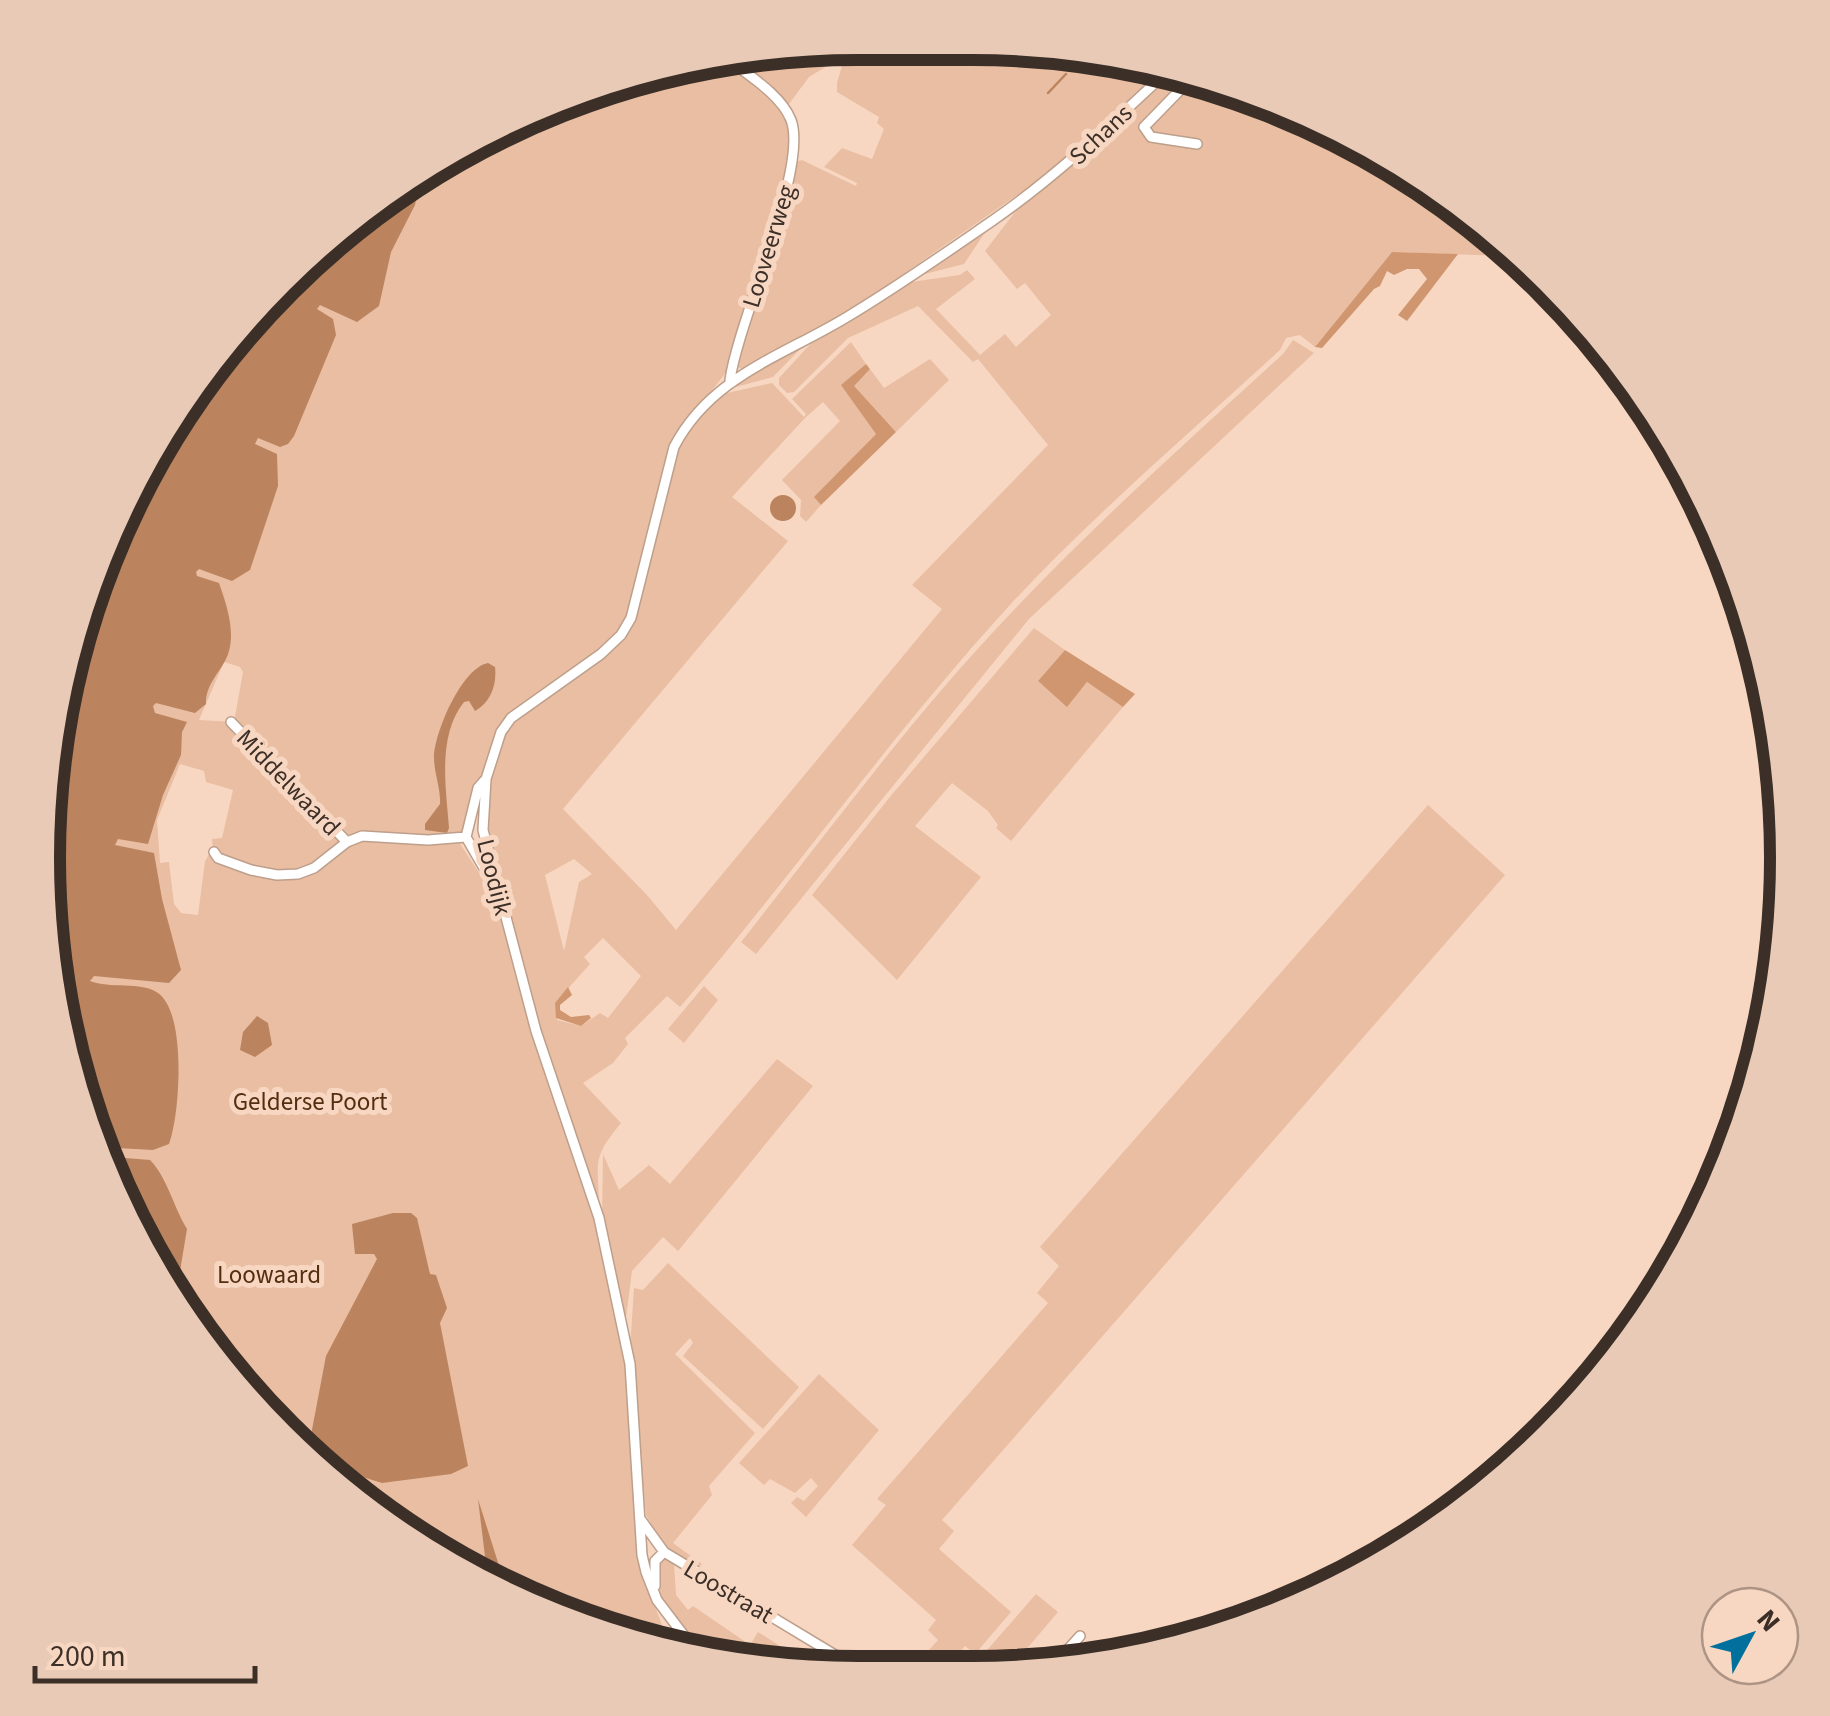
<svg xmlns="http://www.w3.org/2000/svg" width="1830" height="1716" font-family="'Source Sans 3',sans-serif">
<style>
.green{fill:#e9bea2;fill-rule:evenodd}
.forest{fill:#cf9670}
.water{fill:#bb835e}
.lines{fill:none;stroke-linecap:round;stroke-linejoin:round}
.stream{stroke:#bb835e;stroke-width:2.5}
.minor-casing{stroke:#bd9f8b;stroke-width:12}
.minor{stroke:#fff;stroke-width:9}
.labels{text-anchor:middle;stroke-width:10;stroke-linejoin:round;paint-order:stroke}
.street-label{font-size:25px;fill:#3c2f27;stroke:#f8d7c2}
.park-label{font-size:25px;fill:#542e11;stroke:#f8d7c2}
.rim{fill:none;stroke:#3c2f27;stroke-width:12}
</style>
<rect width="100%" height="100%" fill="#f8d7c2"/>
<path class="green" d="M1026 44 1164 67 1039 180 844 315 743 369 739 368 737 364 795 162 802 160 856 186 857 183 824 167 842 148 872 159 884 129 877 123 879 117 837 92V83L845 55 809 77 786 108 730 57Z
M720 57 783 111 790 137 789 164 727 371 682 429 669 452 630 612 622 629 600 652 512 714 459 842 496 899 539 1053 590 1199 626 1363 642 1572 671 1649 546 1612 404 1536 281 1434 180 1311 104 1170 81 1083 90 979 114 845 153 704 196 571 318 307 386 196 498 126 698 58ZM224 662 240 667 243 672 234 722 199 720ZM180 764 204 771 206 782 233 790 222 838 212 839 213 848 205 861 198 915 181 913 174 904 169 862 160 863 157 820Z
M1174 69 1333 127 1469 211 1521 260 1505 256 1392 252 1315 347 1300 335 1286 338 1280 350C1189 434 1093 515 1009 606 892 734 792 876 680 1007L667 996 625 1038 628 1044 613 1063 583 1083 621 1123C594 1156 597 1159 599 1201L542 1038 485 830C485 793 492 754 511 722L628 630 674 454 687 431 718 395 772 383 804 417 806 414 792 399 851 342 866 364 842 385 876 434 815 497 821 505 806 522 800 516 801 500 782 480 840 421 823 402 805 418 732 497 788 541 563 809 647 895 676 930 942 609 912 585 1048 445 978 359 973 362 918 306 848 338 794 392 787 393 779 385V378L816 338 904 283 960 275 967 270 975 279 936 309 980 355 1005 334 1016 347 1051 315 1025 283 1017 289 985 251 1022 203ZM574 859 592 874 579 882 564 951 545 875ZM603 938 641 976 608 1018 600 1013 581 1026 557 1020 555 1003 590 964 584 957Z
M990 225 964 264 913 277Z
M1293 340 1314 353 1029 619 756 954 741 942C829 831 914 714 1012 612 1098 521 1191 438 1283 354Z
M807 342 773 377 724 390Z
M930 359 949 380 896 432 853 386 870 369 884 388Z
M1034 628 1065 650 1038 681 1067 706 1087 682 1123 707 1011 841 996 828 998 825 988 811 952 783 915 826 981 877 897 980 812 895 889 798Z
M1428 805 1505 875 942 1520 954 1531 939 1549 1011 1612 975 1654 965 1646 949 1664 917 1663 938 1640 928 1630 936 1620 852 1545 886 1505 877 1499 1048 1303 1037 1293 1059 1266 1040 1247Z
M704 986 718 1000 684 1043 668 1029Z
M777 1059 813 1086 678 1251 663 1237 632 1271 625 1325 602 1218 603 1154 619 1190 649 1165 670 1184Z
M668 1263 799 1387 763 1429 683 1356 693 1343 690 1338 675 1354 755 1433 709 1486 712 1495 673 1543 702 1564 697 1569 663 1544 646 1515 630 1349 634 1288 643 1290Z
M819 1374 879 1430 806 1517 791 1503 797 1497 804 1501 818 1486 811 1478 795 1493 770 1479 764 1485 739 1463Z
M664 1559 674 1563 676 1595 688 1610 693 1606 750 1645 758 1632 788 1651 783 1660 750 1659 731 1645 723 1658H705L660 1598 659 1565Z
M1036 1594 1058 1612 1013 1665 975 1664Z"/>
<path class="forest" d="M1392 252 1458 254 1407 321 1398 315 1427 279 1419 269H1407L1394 275 1387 271 1380 286 1374 289 1322 348 1315 347Z
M866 364 870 369 854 386 896 432 821 505 814 497 876 434 841 385Z
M1065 650 1135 694 1123 707 1087 682 1067 707 1038 681Z
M568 987 572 995 560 1005V1010L571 1017 589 1015 591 1018 581 1026 556 1018 555 1003Z"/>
<path class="water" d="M468 145 428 183 417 186 409 182Z
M402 186 417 195 415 205 391 252 379 306 357 322 320 305 317 309 333 319 336 335 294 436 288 444 280 447 258 438 255 444 277 454 278 486 250 570 232 581 199 569 196 572 197 576 219 583C227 606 238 637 225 661 218 674 205 687 206 704L195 713 156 703 153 706 155 713 187 722 182 732 181 755 163 795 148 844 118 839 115 845 154 853 162 899 181 970 169 983 94 976 90 981C109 989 141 981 158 993 187 1013 180 1115 169 1144L153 1150 98 1147 50 965 44 805 70 646 151 451 244 321 362 211Z
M770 508a13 13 0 1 1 26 0a13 13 0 1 1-26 0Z
M488 663 495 667C497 685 491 702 475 711L469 701 464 702C437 736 446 787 449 828L447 833 425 830V824L440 804C441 789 434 773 434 757 435 731 462 668 488 663Z
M257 1016 268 1023 272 1045 255 1057 240 1050 243 1032Z
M101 1156 150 1160C167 1177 173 1206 187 1229L180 1271 170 1293 104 1170Z
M393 1213H411L417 1218 430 1274 436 1275 447 1308 440 1323 468 1466 451 1474 382 1483 334 1468 327 1472 307 1456 326 1356 377 1259 374 1254H355L352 1224Z
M478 1499 507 1591 488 1581Z"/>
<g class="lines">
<path class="stream" d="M1071 69 1085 54
M1048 93 1066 74"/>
<g class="minor-casing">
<path id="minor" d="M725 57C746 74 781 94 791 120 809 167 738 321 730 380
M1192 74 1183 87 1144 127 1151 137 1197 144
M1516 256H1517
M231 722 347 842
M484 781 478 788 466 837 495 887
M214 852 218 858 251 870 277 875 298 874 314 868 347 842 362 836 428 840 466 837
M641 1520 664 1552 845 1661
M655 1586V1561L664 1552
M701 1658 657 1600 646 1572 642 1555 630 1364 599 1218 536 1031 483 830 486 779 501 732 511 718 601 654 621 635 631 618 674 447C711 376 783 356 847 317 897 287 944 254 992 221 1057 176 1113 122 1171 68
M1053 1666 1080 1636"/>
</g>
<use href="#minor" class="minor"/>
</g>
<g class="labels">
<g class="street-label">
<text transform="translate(1100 134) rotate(-43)" y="9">Schans</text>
<text transform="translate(768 246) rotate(-73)" y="9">Looveerweg</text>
<text transform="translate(289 782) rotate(46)" y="9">Middelwaard</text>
<text transform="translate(495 877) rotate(76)" y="9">Loodijk</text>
<text transform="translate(729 1591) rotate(31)" y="9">Loostraat</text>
</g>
<g class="park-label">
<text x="310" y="1110">Gelderse Poort</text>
<text x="269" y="1283">Loowaard</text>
</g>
</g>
<path d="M0 0H1830V1716H0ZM858 60H972A798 798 0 0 1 1770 858V858A798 798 0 0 1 972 1656H858A798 798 0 0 1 60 858V858A798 798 0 0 1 858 60Z" fill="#e9cab6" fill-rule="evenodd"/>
<path class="rim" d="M858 60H972A798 798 0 0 1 1770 858V858A798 798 0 0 1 972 1656H858A798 798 0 0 1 60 858V858A798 798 0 0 1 858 60Z"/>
<g transform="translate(1750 1636) rotate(50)"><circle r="48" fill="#f8d7c2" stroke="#ad9484" stroke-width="2.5"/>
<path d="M0-8L18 38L0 25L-18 38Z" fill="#01709c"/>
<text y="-15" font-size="28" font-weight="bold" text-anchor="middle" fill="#3c2f27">N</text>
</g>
<path d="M35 1666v15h220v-15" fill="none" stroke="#3c2f27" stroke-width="5"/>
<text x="50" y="1666" font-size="30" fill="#3c2f27" stroke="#f8d7c2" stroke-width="8" paint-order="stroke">200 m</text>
</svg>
